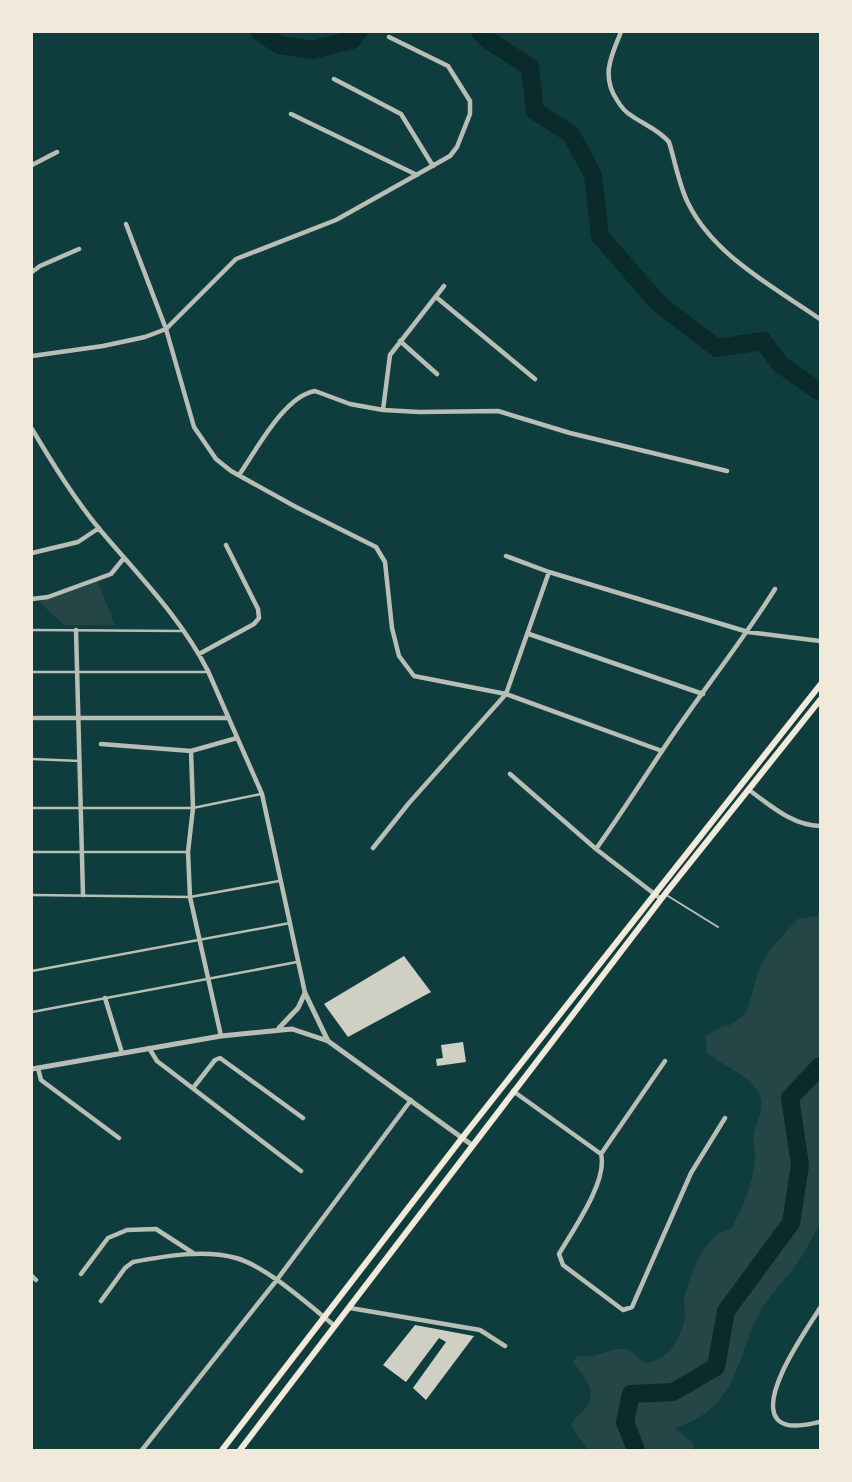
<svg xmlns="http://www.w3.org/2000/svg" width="852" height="1482" font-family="Barlow,sans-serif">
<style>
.green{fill:#244646}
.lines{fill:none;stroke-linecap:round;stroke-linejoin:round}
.river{stroke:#0a2a2b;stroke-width:18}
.building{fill:#cfcfc3}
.service{stroke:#b8beb3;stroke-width:2}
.pedestrian{stroke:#b8beb3;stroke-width:2.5}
.minor{stroke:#b8beb3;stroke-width:4.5}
.tertiary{stroke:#b8beb3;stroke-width:5}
.primary{stroke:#f1e9da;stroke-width:6}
</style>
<rect width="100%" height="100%" fill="#0f3d3e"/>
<path class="green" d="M97 580 115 625H64L39 602Z
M820 915V1224C811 1240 803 1256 792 1270 782 1283 771 1294 762 1308 734 1358 741 1408 674 1428L693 1442 694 1450H588L571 1425C574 1417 577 1417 582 1412 601 1394 585 1377 573 1362L578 1355C596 1362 613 1342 630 1351 635 1354 640 1359 645 1363 667 1362 683 1337 685 1316 685 1309 683 1301 685 1294 690 1276 702 1247 716 1235 720 1232 726 1231 731 1229 743 1206 754 1183 755 1156 755 1149 753 1142 754 1135 756 1121 767 1106 758 1092 747 1073 724 1067 707 1053L706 1036 721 1027 730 1025 744 1015 748 1008 757 975 768 952 792 925 798 919Z"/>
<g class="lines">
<path class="river" d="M260 32 279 45 312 50 352 40 358 32
M480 32 491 42 530 67 535 111 571 134 593 175 600 236 659 304 717 348 763 341 780 364 820 392
M636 1450 625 1422 631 1394 673 1392 716 1367 726 1311 791 1223 800 1165 790 1098 820 1066"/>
</g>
<path class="building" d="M404 956 431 992 348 1037 324 1004Z
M463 1042 466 1062 437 1066 436 1059 443 1058 441 1045Z
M415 1325 474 1336 426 1400 413 1388 446 1342 439 1338 406 1382 383 1365Z"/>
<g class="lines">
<path class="service" d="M668 896 718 927"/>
<path class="pedestrian" d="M32 630 184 631
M32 672H207
M32 759 80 761
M32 808H193L261 794
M32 852H188
M32 895 190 897 279 881
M32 971 290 923
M32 1012 297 962"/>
<path class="minor" d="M621 32C611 56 601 76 617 100 621 107 625 112 632 116 645 125 659 130 669 142 675 161 679 185 688 203 714 256 774 287 820 319
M334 79 401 114 433 166
M291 114 417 175
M32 165 57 152
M126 224 166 329 194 427 216 459 231 471 296 507 376 547 385 562 392 628 399 656 414 676 506 694 662 751
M32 272 40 266 79 249
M436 297 535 379
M400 341 437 374
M32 356 103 346 145 337 166 329 236 259 336 220 450 156 457 147 470 114V101L448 66 389 37
M383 410 390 355 444 286
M32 429C53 464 75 500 101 531 139 576 181 618 208 671L262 794 305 993
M239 475C256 451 284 396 315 391L350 404 383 410 419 412 498 411 570 433 727 471
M32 553 78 542 99 528
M506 556 549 572 748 632 820 641
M32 599 48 597 111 574 124 558
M76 630 83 895
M529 634 703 694
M199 654 254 624 259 618 258 609 226 545
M32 718H228
M101 744 191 751 237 738
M191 751 193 808 188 852 190 897 221 1036
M510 774 596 849 661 899
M749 790C770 805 793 826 820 826
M373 848 409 803 506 694 549 572
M596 849C619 817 640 784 662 751 698 696 740 645 775 589
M105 998 122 1053
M149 1048 157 1061 301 1171
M38 1068 41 1080 119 1138
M193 1088 215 1060 220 1058 303 1118
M513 1091 601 1154C608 1181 573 1230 559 1254L563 1265 623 1310 632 1307 691 1173 725 1118
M601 1154 665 1061
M81 1274 108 1238 127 1230 156 1229 193 1253
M32 1276 36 1280
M101 1301 125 1268 133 1262C165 1256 204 1249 236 1258 266 1266 310 1306 335 1326
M350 1308 480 1330 505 1346
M820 1308C808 1328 757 1398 778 1420 788 1430 809 1424 820 1422
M142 1450 276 1281 411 1100"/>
<path class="tertiary" d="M305 993 328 1041
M279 1028 298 1008 305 993
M32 1069 221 1036 292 1029 328 1041 472 1145"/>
<path class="primary" d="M222 1450 462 1138 820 685
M240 1450 665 894 820 700"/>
</g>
<rect width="852" height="1482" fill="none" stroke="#f1e9da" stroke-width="66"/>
</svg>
